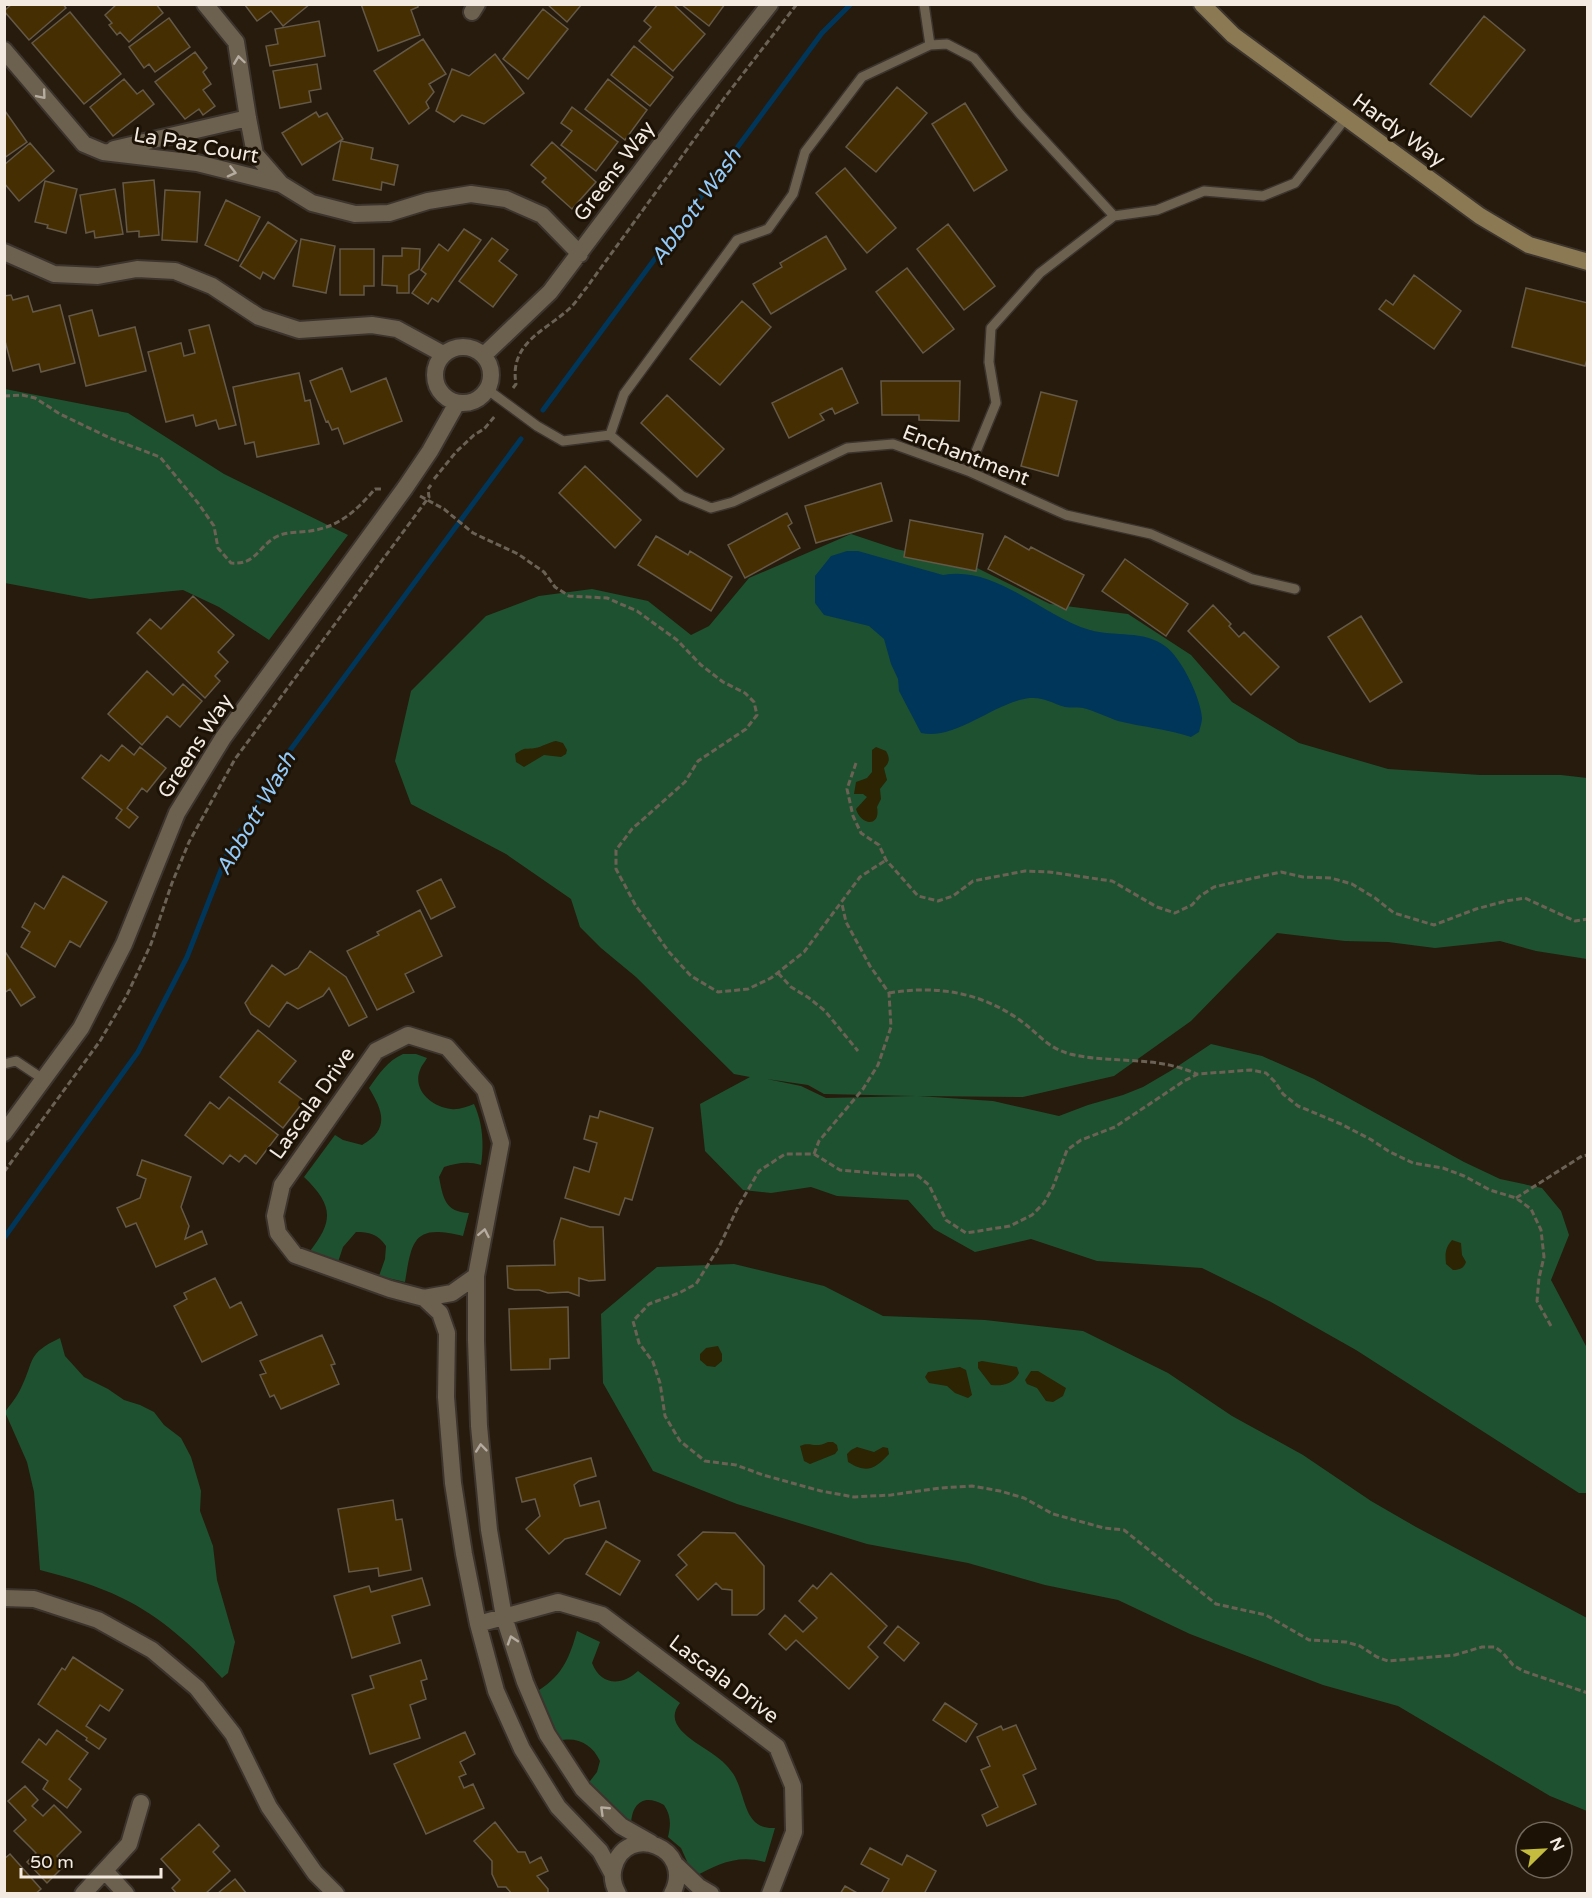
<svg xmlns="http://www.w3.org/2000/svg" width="1592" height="1898" font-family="'Varela Round',sans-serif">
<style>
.green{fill:#1e5130;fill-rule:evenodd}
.sand{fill:#2c2403}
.water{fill:#00365a}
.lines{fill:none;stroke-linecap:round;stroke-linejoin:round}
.stream{stroke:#00365a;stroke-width:5}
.building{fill:#452e01;stroke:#645948;stroke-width:1.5}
.service-casing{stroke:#3c342d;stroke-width:12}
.minor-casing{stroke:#3c342d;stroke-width:20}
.tertiary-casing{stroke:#3c342d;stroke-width:20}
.secondary-casing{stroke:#3c342d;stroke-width:20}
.path{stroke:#6b6154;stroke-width:3;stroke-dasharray:6 3;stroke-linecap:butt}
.service{stroke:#6c604f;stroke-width:9}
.minor{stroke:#6c604f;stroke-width:16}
.tertiary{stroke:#6c604f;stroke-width:16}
.secondary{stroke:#8a7953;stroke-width:16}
.oneway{stroke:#b6aca0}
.labels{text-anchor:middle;stroke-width:6;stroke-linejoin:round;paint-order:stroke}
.street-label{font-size:21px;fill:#f3ebe2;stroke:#1c1205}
.water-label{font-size:22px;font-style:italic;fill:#93cbfb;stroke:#1c1205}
</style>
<rect width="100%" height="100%" fill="#261b0d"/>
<path class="green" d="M5 389 128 413 224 474 348 535 269 640 219 607 183 590 90 599 5 583Z
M851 534 896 549 971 565 1050 604 1128 614 1191 655 1232 702 1299 743 1388 769 1480 775H1561L1587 778V959L1536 951 1500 941 1435 948 1388 942 1345 941 1277 933 1191 1021 1114 1076 1023 1097 918 1096 993 1101 1059 1116 1088 1105 1123 1095 1143 1087 1172 1070 1211 1044 1262 1056 1314 1079 1464 1162 1500 1179 1542 1188 1561 1211 1569 1235 1551 1280 1587 1348V1493H1579L1356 1350 1271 1302 1202 1268 1097 1261 1031 1239 975 1252 934 1229 908 1200 837 1196 811 1187 771 1193 743 1190 705 1151 700 1104 750 1077 734 1074 636 977 601 948 580 927 571 899 506 854 411 804 395 761 411 691 486 616 539 596 592 589 648 601 691 635 709 626 749 578ZM767 1079 808 1085 824 1094 915 1096 826 1098 801 1086Z
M403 1054H416L427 1058C425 1062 421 1066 420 1070 412 1090 432 1107 451 1109 459 1110 466 1107 474 1104 483 1124 484 1144 481 1165 468 1161 457 1163 444 1167L439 1177C443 1198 445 1212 469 1213L463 1236C414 1224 412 1239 405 1282L379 1276 385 1259 386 1246C378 1234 369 1232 356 1232L343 1247 338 1262 310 1251C335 1220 332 1204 304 1177L335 1135 343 1140 362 1145C390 1129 383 1111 369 1088 379 1074 387 1061 403 1054Z
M734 1264 824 1286 883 1316 985 1320 1083 1331 1168 1373 1232 1416 1303 1455 1371 1501 1416 1527 1587 1618V1811L1550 1796 1398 1706 1323 1685 1190 1634 1118 1600 1045 1585 968 1563 867 1544 737 1504 653 1471 603 1383 601 1314 657 1267Z
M60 1338 65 1356 84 1377 108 1389 124 1400 140 1405 154 1412 164 1425 181 1438 191 1457 201 1491 200 1511 213 1546 217 1580 235 1642 228 1673 222 1678C194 1647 160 1616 122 1598 96 1585 67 1577 40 1570L34 1492 27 1462 5 1412C10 1405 17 1397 21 1388 35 1360 26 1354 60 1338Z
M577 1631 600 1642 592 1663C601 1686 622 1686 638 1671L680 1703C658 1730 710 1747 725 1764 729 1768 734 1774 736 1779 746 1799 745 1830 775 1828L765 1862C738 1854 717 1864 694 1877L681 1848 668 1837C671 1824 671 1816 664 1805 643 1793 631 1804 631 1827L587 1785 597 1772 600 1761C592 1744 577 1736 558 1741L534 1693C561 1678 569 1660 577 1631Z"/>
<path class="sand" d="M556 741 563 743 567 750 566 754 561 757 544 755 524 767 516 762 515 754C527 746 523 750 535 748 542 747 549 742 556 741Z
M876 747 886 751C890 758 890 762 884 768L887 780 880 789 881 799 877 807C881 827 861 826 856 809L867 797 863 794H854L856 782 867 778 872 772V750Z
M1452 1240 1461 1243 1462 1255 1466 1262C1464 1268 1460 1270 1453 1270L1446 1264C1445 1254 1445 1248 1452 1240Z
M718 1346 722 1354V1361L715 1367 707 1366 700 1360V1354L706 1348Z
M982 1361 1017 1367 1019 1373C1013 1384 1004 1386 991 1385L978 1368V1362Z
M960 1367 966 1370 972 1395 968 1398 955 1393 947 1386 929 1383 925 1377 928 1372Z
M1031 1371H1038L1066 1388 1063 1396 1053 1402 1046 1401 1037 1388 1027 1384 1025 1380Z
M828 1442H833L837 1445 838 1450 835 1454 810 1464 804 1461 800 1446C811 1441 814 1449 828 1442Z
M857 1447 874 1452 883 1447 888 1448 889 1454C875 1469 867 1474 848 1462L847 1454 851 1450Z"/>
<path class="water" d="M847 551H858L943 575C996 565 1042 616 1090 630 1115 637 1144 630 1165 646 1182 658 1201 699 1202 718 1202 723 1200 727 1199 732L1191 737C1167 729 1142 727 1118 721 1107 717 1095 711 1083 708 1077 707 1071 708 1065 707 1052 703 1044 697 1030 698 995 702 955 741 921 733L899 691 898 679 891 664 884 639 869 626 824 615 815 603V576L831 556Z"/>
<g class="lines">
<path class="stream" d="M543 410 822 33 851 4
M4 1238 138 1052 187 957 228 852 288 753 521 439"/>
</g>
<path class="building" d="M12 4H63L66 8 29 40 4 11Z
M117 4H156L163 13 129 42 120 32 117 35 109 25 112 23 105 15Z
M247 4H310L283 26 271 11 257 21 245 5Z
M361 4H418V7L411 10 420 35 378 51Z
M547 4H582L567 22Z
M658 4H673L705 34 673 71 639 41 651 27 644 21Z
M681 4H725L709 26Z
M543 9 568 29 528 79 503 59Z
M70 12 121 74 84 104 32 43Z
M1484 16 1525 50 1471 117 1430 84Z
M169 18 190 47 155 72 149 64 144 68 129 47Z
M319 21 325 56 270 66 266 46 278 44 275 29Z
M423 39 446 74 429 84 434 92 426 102 429 108 409 124 374 71Z
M634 46 673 77 650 106 611 75Z
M195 52 207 68 203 72 211 84 203 90 215 106 203 115 199 109 185 119 155 82Z
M495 54 524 93 484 124 462 115 454 122 436 111 452 69 469 76Z
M317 64 321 89 309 91 311 102 280 108 273 71Z
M124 79 137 94 143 90 154 104 113 136 90 107Z
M608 79 647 110 625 140 585 109Z
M897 87 927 113 876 172 846 147Z
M965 103 1007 170 974 191 932 124Z
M572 107 618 142 596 171 561 145 572 131 561 123Z
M5 111 27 142 4 158V112Z
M316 112 319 117 327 113 343 139 302 165 282 133Z
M341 141 373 148 371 159 398 165 394 185 382 182 381 190 333 180Z
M552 142 596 182 572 209 542 182 546 178 531 165Z
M30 143 54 171 19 201 4 183V165Z
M845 168 896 228 867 253 816 193Z
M154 180 159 235 139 237V231L127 232 123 183Z
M45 181 77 189 66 233 47 228 48 225 35 222Z
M115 189 123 234 95 238 94 231 86 233 80 195Z
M165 190 200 192 197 242 162 240Z
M226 200 260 217 238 261 205 245Z
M268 222 297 241 274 279 263 272 260 279 240 266Z
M948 224 995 286 964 310 917 249Z
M464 229 481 240 438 302 432 298 428 304 412 293 426 274 421 270 439 244 448 251Z
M826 236 846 269 771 314 753 284 782 267 780 263Z
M492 238 508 250 499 261 517 275 493 307 459 281Z
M301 239 335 246 326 293 293 286Z
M402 248 420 249 419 269 409 275V293H397V286L382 285 383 256H402Z
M340 249H374V286H364V295H340Z
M907 268 954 329 923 353 876 292Z
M1414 275 1461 311 1434 349 1379 309 1386 300 1393 305Z
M1526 288 1588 303V356L1585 366 1512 347Z
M11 295 13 300 28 296 33 312 60 305 75 363 41 372 39 364 13 371 4 337V296Z
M742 301 771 327 720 385 690 359Z
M92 310 99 336 135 327 146 371 86 386 69 316Z
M209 325 236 425 219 429 216 420 196 426 193 415 166 422 148 352 181 343 184 356 195 353 189 330Z
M342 368 351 392 386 378 402 421 344 444 338 428 332 430 328 421 326 422 310 381Z
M842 368 858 403 835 414 832 408 820 414 824 420 789 438 772 403Z
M299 373 305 401 310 400 319 444 257 457 254 442 245 444 233 387Z
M881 381H960L959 421 919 420V415H882Z
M1041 392 1077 401 1058 476 1021 466Z
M667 395 724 449 697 477 641 423Z
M585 466 641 520 615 548 559 493Z
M881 483 892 521 816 543 805 506Z
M787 513 792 523 788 526 800 548 745 578 728 545Z
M910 520 983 534 976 571 904 557Z
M656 536 688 555 690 551 732 577 711 611 638 565Z
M1005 536 1029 550 1031 547 1084 575 1066 610 988 569Z
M1125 559 1188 604 1166 636 1102 591Z
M193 596 234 635 218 652 228 662 215 676 220 681 205 698 137 633 150 619 161 629Z
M1213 605 1231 624 1229 626 1239 637 1244 632 1279 667 1251 695 1188 631Z
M1361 616 1402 682 1370 702 1328 637Z
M147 671 173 695 183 684 202 701 180 727 167 716 142 745 108 714Z
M122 745 134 755 140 747 166 768 147 792 142 788 127 808 138 817 129 828 116 818 122 810 82 778 101 755 109 761Z
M63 876 107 902 80 947 70 941 55 967 21 947 30 932 22 927 35 903 44 909Z
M441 879 455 907 431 919 417 891Z
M420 910 442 956 405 974 414 992 377 1010 347 951 379 935 377 932Z
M4 950 35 997 21 1006 10 989 4 993Z
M310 951 346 977 367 1017 349 1026 329 988 323 996 298 1009 287 1002 269 1027 251 1014 245 1003 272 965 285 975 298 968Z
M258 1030 296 1061 279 1082 304 1101 283 1128 220 1077Z
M229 1097 278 1135 256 1164 245 1155 239 1162 230 1155 223 1164 185 1135 210 1102 219 1109Z
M600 1111 653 1128 632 1200 625 1198 619 1215 565 1198 574 1167 589 1172 597 1143 584 1139 590 1116 598 1118Z
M142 1160 191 1177 181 1207 189 1226 185 1239 202 1231 207 1244 156 1267 136 1223 126 1227 117 1208 140 1198 146 1179 137 1175Z
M561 1218 590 1227H603L605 1280 589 1281 579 1278V1296L568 1292 548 1293 539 1290H515L508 1288 507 1266 555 1265 554 1241Z
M215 1278 230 1308 241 1302 257 1335 202 1362 174 1306 187 1299 184 1293Z
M568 1307 569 1358 550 1359V1369L511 1370 509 1309Z
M322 1335 335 1364 331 1365 339 1384 281 1409 274 1395 270 1397 260 1375 266 1373 260 1361Z
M591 1458 596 1476 579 1481 574 1485 580 1506 599 1501 606 1528 565 1539 549 1554 526 1529 540 1516 535 1499 522 1502 516 1478Z
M393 1500 396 1520 402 1519 411 1570 379 1576 378 1568 349 1572 338 1509Z
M703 1532 735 1533 764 1566V1609L757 1615H732V1590L722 1589 716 1583 698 1600 676 1575 687 1565 678 1555Z
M606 1541 640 1561 620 1595 586 1574Z
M831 1573 887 1626 868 1647 878 1657 849 1689 796 1640 786 1650 769 1634 785 1615 803 1632 817 1618 799 1601 813 1585 817 1589Z
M422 1578 430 1605 392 1616 400 1643 352 1658 334 1596 369 1586 371 1592Z
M898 1626 919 1643 904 1661 884 1643Z
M73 1657 123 1690 109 1711 100 1705 86 1726 106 1739 99 1749 86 1740 87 1738 38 1704 62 1668 65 1670Z
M421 1660 427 1679 421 1681 426 1699 410 1705 420 1738 370 1754 352 1695 374 1688 370 1676Z
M945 1703 977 1724 966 1742 933 1720Z
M1016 1725 1036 1769 1023 1775 1036 1804 987 1826 982 1815 998 1807 981 1770 990 1766 977 1737 1001 1726 1003 1730Z
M57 1730 88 1753 69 1779 81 1789 67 1808 43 1789 48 1781 22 1762 39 1739 46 1745Z
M465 1732 475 1754 460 1762 466 1774 459 1777 464 1788 473 1784 484 1808 426 1834 394 1764Z
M25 1786 38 1800 32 1806 43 1816 54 1805 81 1832 57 1856 65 1865 47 1883 27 1862 36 1853 14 1831 26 1820 8 1801Z
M495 1822 518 1852H525L530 1863 541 1857 548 1871 537 1876 548 1889V1894H512L506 1887H498L492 1874V1861L474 1841Z
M199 1824 219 1846 213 1852 230 1871 205 1894H177L172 1888 180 1880 161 1859Z
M870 1848 902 1865 907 1855 936 1871 924 1894H881L889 1879 861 1864Z
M10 1854 41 1889 35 1894H4V1859Z
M235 1879 247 1894H217Z
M845 1886 859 1894H840Z"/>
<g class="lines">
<g class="service-casing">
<path id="service" d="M924 4 930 45
M488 390 537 426 563 441 610 435
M610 435 624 394 737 240 768 229 793 194 805 152 862 77 930 45 947 44 974 58 1020 114 1114 216
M610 435 682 496 711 508 733 502 847 448 893 444 968 471 1066 515 1151 534 1252 579 1295 589
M968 471 996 403 989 362 991 328 1040 273 1114 216 1157 210 1204 191 1263 196 1295 183 1345 119
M4 1064 16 1061 43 1079"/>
</g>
<g class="minor-casing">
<path id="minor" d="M205 4 236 42 248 118 255 154 281 184 312 203 355 214 389 213 428 201 471 194 506 199 542 215 580 254
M472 12 477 4
M4 50 84 144 103 152 197 163 281 184
M114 149 248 118
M4 252 54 274 98 276 137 269 175 271 212 286 259 317 299 330 372 325 397 329 443 354
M435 375a28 28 0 1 1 56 0a28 28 0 1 1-56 0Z
M484 355 550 292 683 115 770 4
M4 1133 81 1028 124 944 177 813 223 738 405 488 430 451 457 403
M424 1298 452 1293 476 1276
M478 1624 558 1602 602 1615 777 1747 793 1786 794 1832 770 1894
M675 1864 699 1887 711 1894
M105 1871 126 1894
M612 1873 600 1851 558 1807 522 1749 496 1691 478 1624 464 1554 453 1483 446 1397 447 1333 440 1313 424 1298 390 1289 295 1255 278 1233 275 1216 282 1185 376 1051 408 1035 447 1047 485 1090 501 1143 476 1276V1340L479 1426 489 1530 504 1617 525 1682 547 1734 583 1789 621 1826 651 1843
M83 1894 129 1844 141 1803
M618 1894C613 1885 611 1877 614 1867 626 1822 696 1847 672 1894"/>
</g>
<g class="tertiary-casing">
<path id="tertiary" d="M4 1598 34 1599 98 1620 152 1650 197 1688 233 1734 269 1807 315 1873 336 1894"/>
</g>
<g class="secondary-casing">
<path id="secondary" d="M1202 4 1233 35 1480 216 1529 245 1588 262"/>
</g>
<path class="path" d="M513 388 516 384C509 343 545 331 569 309 576 303 581 294 587 287L725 97 797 4
M4 396 22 395 35 398 60 414 110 438 160 457 198 503 214 526 218 548 231 563C255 565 257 549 274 538 285 531 298 533 310 531 339 527 357 510 375 489H383
M434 479 456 452 474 435 484 429 495 416
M420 496 444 509 473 533 518 554 544 572 555 587 569 596 607 598 637 611 677 640 701 665 723 682 745 693 754 702 757 715 746 729 698 761 685 782 632 829 616 850V869L636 906 669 952 691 976 718 992 748 989 771 978 804 952 860 877 886 860
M856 763 847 789 853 816 861 833 879 845 886 860 918 896 938 901 953 896 973 881 1025 871 1049 872 1112 881 1157 907 1175 913 1192 905 1200 896 1214 887 1281 872 1303 877 1331 878 1352 884 1375 898 1394 913 1434 925 1476 909 1506 901 1525 898 1575 921 1588 919
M778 973 791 987 809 998 825 1011 858 1051
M889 993C936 985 981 992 1021 1021 1038 1033 1047 1048 1070 1054 1112 1064 1154 1055 1197 1074
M814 1154 819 1141 863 1089 878 1065 891 1027 889 993 870 966 846 922 842 904
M4 1172 100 1041 126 997 151 944 172 883 189 842 235 759 429 497 428 489 431 485
M1516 1198 1582 1156 1588 1155
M1551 1326 1537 1301 1539 1278 1544 1257 1541 1230 1531 1209 1516 1198 1490 1190 1464 1176 1443 1168 1413 1163 1390 1152 1370 1139 1341 1124 1298 1106 1283 1094 1275 1082 1266 1073 1251 1070 1198 1074 1184 1081 1115 1127 1081 1140 1067 1150 1053 1187 1044 1203 1032 1215 1010 1226 966 1233 946 1220 929 1185 917 1175H895L840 1170 814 1154H785L759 1171 738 1207 719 1247 696 1284 679 1293 649 1304 633 1321 639 1343 653 1362 660 1383 665 1416 680 1441 705 1461 736 1465 763 1475 821 1491 854 1497 891 1495 940 1488 972 1486 1000 1491 1024 1498 1053 1514 1104 1528 1124 1530 1216 1604 1266 1615 1309 1640 1346 1642 1360 1646 1377 1657 1388 1661 1455 1655 1482 1647H1495L1503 1653 1513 1665 1523 1671 1588 1693"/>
<use href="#service" class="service"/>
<use href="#minor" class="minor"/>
<use href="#tertiary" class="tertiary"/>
<use href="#secondary" class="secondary"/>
</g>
<defs><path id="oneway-chevron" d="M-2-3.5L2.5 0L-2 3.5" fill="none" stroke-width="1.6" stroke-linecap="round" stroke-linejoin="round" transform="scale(1.5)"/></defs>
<g class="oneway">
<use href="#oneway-chevron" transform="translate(239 60) rotate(-98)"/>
<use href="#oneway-chevron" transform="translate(42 95) rotate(50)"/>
<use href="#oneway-chevron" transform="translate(232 172) rotate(14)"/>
<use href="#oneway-chevron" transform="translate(484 1233) rotate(-79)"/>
<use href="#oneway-chevron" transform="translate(481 1448) rotate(-96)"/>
<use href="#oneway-chevron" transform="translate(512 1640) rotate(-108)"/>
<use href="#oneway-chevron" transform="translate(604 1810) rotate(-136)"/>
</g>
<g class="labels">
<g class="street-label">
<text transform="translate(1399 130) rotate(36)" y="7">Hardy Way</text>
<text transform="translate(196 145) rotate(10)" y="7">La Paz Court</text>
<text transform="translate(614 171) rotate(-53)" y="7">Greens Way</text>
<text transform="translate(966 455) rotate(21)" y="7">Enchantment</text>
<text transform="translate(195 746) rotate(-57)" y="7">Greens Way</text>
<text transform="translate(312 1103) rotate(-55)" y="7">Lascala Drive</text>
<text transform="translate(724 1679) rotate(37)" y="7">Lascala Drive</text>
</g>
<g class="water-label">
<text transform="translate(695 206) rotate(-54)" y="8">Abbott Wash</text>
<text transform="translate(255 813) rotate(-60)" y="8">Abbott Wash</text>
</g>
</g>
<rect width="1592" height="1898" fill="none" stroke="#f3ebe2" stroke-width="12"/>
<g transform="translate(1544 1850) rotate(66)"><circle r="28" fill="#1c1205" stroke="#72695d" stroke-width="1.5"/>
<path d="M0-4.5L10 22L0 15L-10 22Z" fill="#c4bc3e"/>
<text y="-9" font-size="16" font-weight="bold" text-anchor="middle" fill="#f3ebe2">N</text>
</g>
<path d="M21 1868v9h140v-9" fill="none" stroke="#f3ebe2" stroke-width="3"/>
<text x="30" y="1868" font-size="18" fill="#f3ebe2" stroke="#1c1205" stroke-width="4.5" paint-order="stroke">50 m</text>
</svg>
